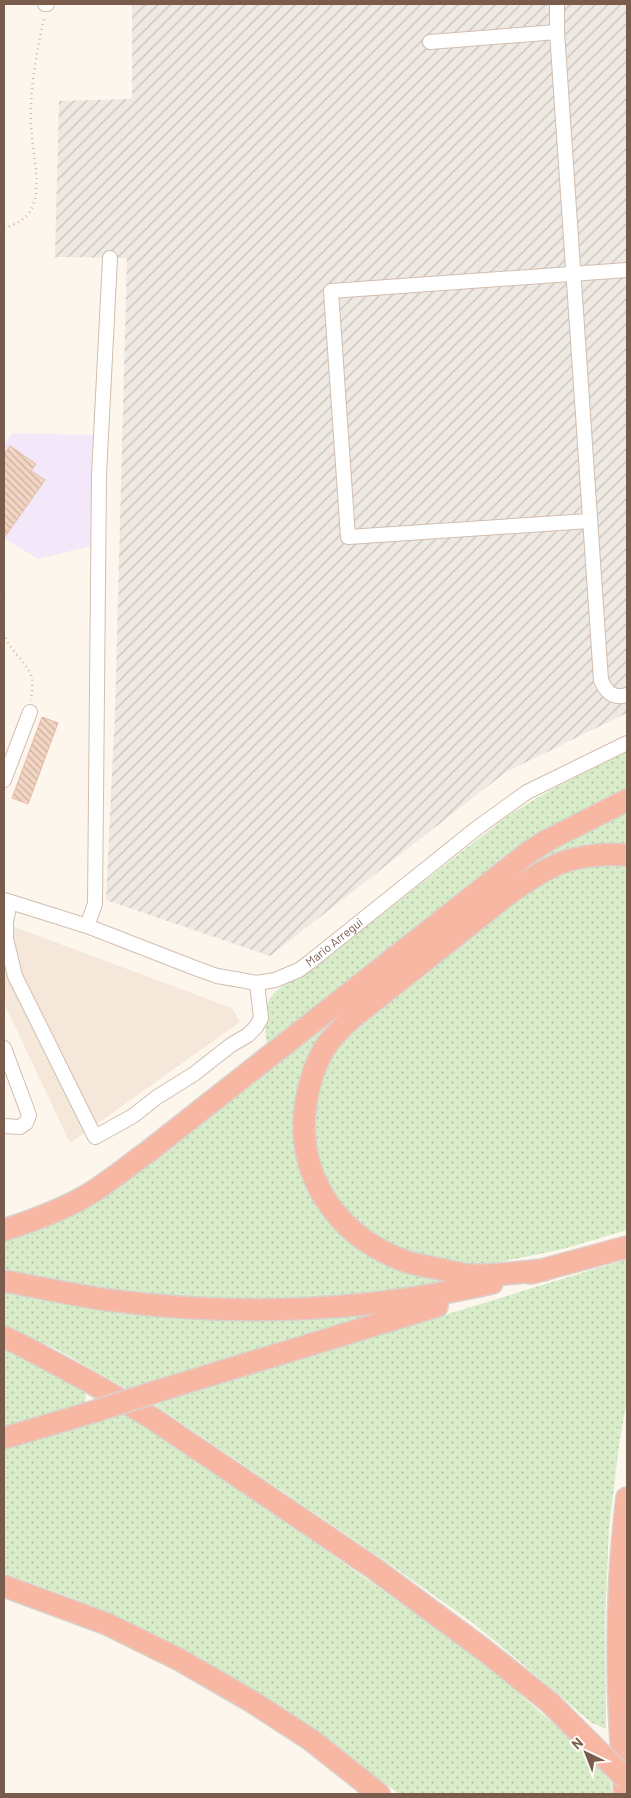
<svg xmlns="http://www.w3.org/2000/svg" width="631" height="1798" font-family="Barlow,sans-serif">
<style>
.residential{fill:#f5e8da}
.industrial{fill:url(#industrial-furrows)}
.education{fill:#f3e8fa}
.grass{fill:url(#grass-dots)}
.building{fill:url(#building-back-hatch);stroke:#e6bba3}
.lines{fill:none;stroke-linecap:round;stroke-linejoin:round}
.minor-casing{stroke:#d1beb0;stroke-width:16}
.highway-casing{stroke:#dad1cd;stroke-width:24}
.path{stroke:#d9b8a5;stroke-width:2.5;stroke-dasharray:1 4;stroke-linecap:butt}
.minor{stroke:#fff;stroke-width:14}
.highway{stroke:#f7b7a3;stroke-width:21}
.highway-bridge-casing{stroke:#dad1cd;stroke-width:24;stroke-linecap:butt}
.highway-bridge{stroke:#f7b7a3;stroke-width:21}
.labels{text-anchor:middle;stroke-width:4;stroke-linejoin:round;paint-order:stroke}
.street-label{font-size:12px;fill:#7a5c4d;stroke:#fffaf3}
</style>
<defs>
<pattern id="industrial-furrows" width="10" height="10" patternUnits="userSpaceOnUse" patternTransform="scale(1.25)"><rect width="10" height="10" fill="#efe9e4"/><path d="M-1 1l2-2M0 10L10 0M9 11l2-2" fill="none" stroke="#c7c0bb"/></pattern>
<pattern id="grass-dots" width="8" height="8" patternUnits="userSpaceOnUse" patternTransform="scale(1.25)"><rect width="8" height="8" fill="#d8ecc9"/><path d="M2 2h.1M6 6h.1" fill="none" stroke="#b4c2a5" stroke-width="1.8" stroke-linecap="round"/></pattern>
<pattern id="building-back-hatch" width="6" height="6" patternUnits="userSpaceOnUse" patternTransform="scale(1.25)"><rect width="6" height="6" fill="#f3d5c3"/><path d="M-1 5l2 2M0 0l6 6M5-1l2 2" fill="none" stroke="#cab0a1"/></pattern>
</defs>
<rect width="100%" height="100%" fill="#fdf6ec"/>
<path class="residential" d="M4 923 232 1008 240 1022 70 1143 4 1003Z"/>
<path class="industrial" d="M132 4H627V713L506 772 270 956 106 900 115 712 127 258 55 257 59 101 132 99Z"/>
<path class="education" d="M12 433 93 435 91 546 38 559 4 538V445Z"/>
<path class="grass" d="M627 752V792L268 1045C265 1038 266 1030 265 1022 264 990 284 986 308 972L505 818C544 792 585 772 627 752Z
M627 809V848L565 852 307 1068 322 1209 445 1276 444 1284 339 1299 173 1300 4 1274V1235L44 1222 542 853Z
M595 865 627 867V1230L563 1249 491 1264H464L412 1256 363 1229 332 1195 315 1153 313 1101 328 1059 351 1028 536 885 578 867Z
M627 1259V1399L619 1445 609 1528 605 1620 606 1729 592 1723 514 1657 473 1623 381 1558 155 1405 174 1398Z
M4 1288 126 1309 444 1295 129 1390 58 1350 4 1325Z
M4 1350 61 1378 86 1392 85 1408 4 1431Z
M125 1413 181 1449 458 1643 498 1675 581 1748 611 1782 612 1794H399L335 1745 251 1688 213 1666 119 1618 72 1598 4 1573V1448Z"/>
<path class="building" d="M10 446 36 464 31 471 45 480 4 538V455Z
M42 717 58 723 28 804 12 798Z"/>
<g class="lines">
<g class="minor-casing">
<g id="minor">
<path d="M45 4H47"/>
<path d="M557 4V32L601 680C606 692 613 699 627 695"/>
<path d="M430 42 557 32"/>
<path d="M589 521 348 537 331 291 627 270"/>
<path d="M4 780 30 712"/>
<path id="s1" d="M4 900 87 926 195 968 217 976 235 979 257 983 275 980 299 970 311 961 477 828 527 792 627 743"/>
<path d="M10 902 6 922V939L15 976 95 1137 133 1116 157 1097 194 1074 231 1045 248 1035 256 1027 261 1018 257 983"/>
<path d="M87 926 95 904 99 475 110 258"/>
<path d="M4 1048 29 1115 26 1123 20 1127 4 1126"/>
</g>
</g>
<g class="highway-casing">
<path id="highway" d="M4 1230C32 1221 60 1211 86 1196 108 1183 128 1166 149 1151L529 852 548 840 627 800
M544 1270C520 1272 496 1276 472 1275 460 1275 447 1270 435 1268 424 1266 412 1264 402 1260 335 1234 295 1174 306 1102 309 1084 315 1064 324 1049 332 1037 342 1027 352 1018L507 895C548 865 575 851 627 855
M531 1273 627 1247
M4 1281C38 1287 73 1295 108 1300 237 1317 365 1312 492 1283
M4 1337 23 1346 88 1381 152 1418 372 1567 484 1650 549 1702 590 1743
M161 1390 437 1306
M4 1438 96 1411
M4 1586 107 1624 180 1660 251 1701 311 1740 379 1794
M625 1794C616 1697 615 1596 627 1498"/>
</g>
<path class="path" d="M4 228C18 224 30 217 34 202 41 182 31 143 31 121 30 85 37 52 44 18
M4 594V592
M4 633C10 652 23 658 30 673 34 681 32 692 31 700"/>
<use href="#minor" class="minor"/>
<use href="#highway" class="highway"/>
<g class="highway-bridge-casing">
<path id="highway-bridge" d="M96 1411 161 1390
M590 1743 627 1780"/>
</g>
<use href="#highway-bridge" class="highway-bridge"/>
</g>
<g class="labels">
<g class="street-label">
<text dy="4" stroke="none"><textPath href="#s1" startOffset="356">Mario Arregui</textPath></text>
</g>
</g>
<rect width="631" height="1798" fill="none" stroke="#7a5c4d" stroke-width="10"/>
<g transform="translate(586 1753) rotate(317)" stroke="#fffaf3" stroke-width="4" paint-order="stroke">
<path d="M0-4L9 19L0 12L-9 19Z" fill="#7a5c4d"/>
<text y="-8" font-size="14" font-weight="bold" text-anchor="middle" fill="#7a5c4d">N</text>
</g>
</svg>
